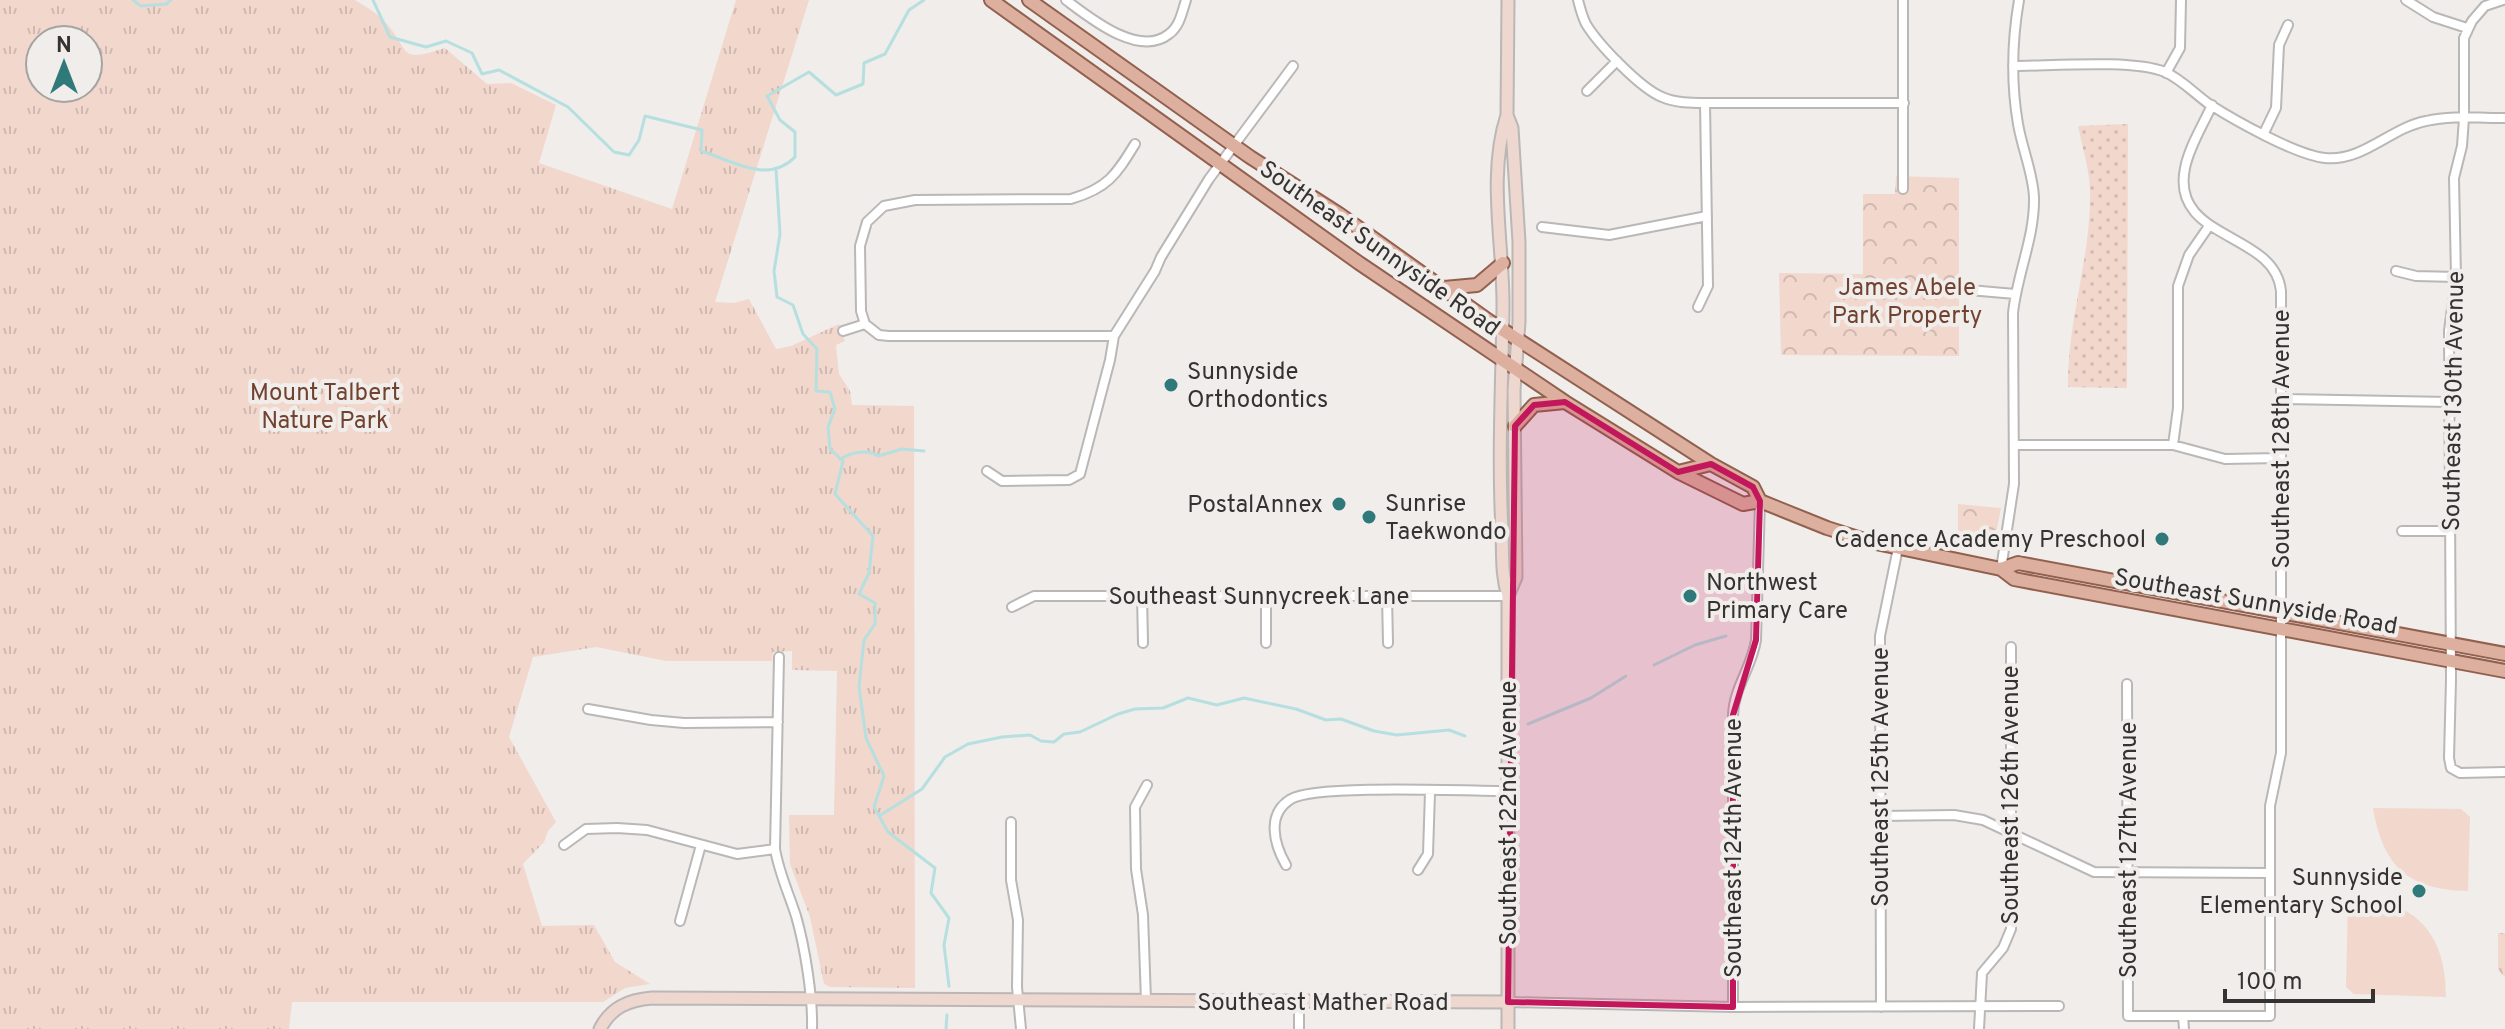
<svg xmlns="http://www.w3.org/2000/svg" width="2505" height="1029" font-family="Overpass,sans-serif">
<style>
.grass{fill:url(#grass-dots)}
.forest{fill:url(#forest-crowns)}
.park{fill:url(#park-tufts);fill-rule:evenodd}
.pitch{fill:#f2d7cd}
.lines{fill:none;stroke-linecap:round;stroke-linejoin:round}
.stream{stroke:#b6dfe0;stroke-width:3}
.street-casing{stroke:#bab7b6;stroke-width:12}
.secondary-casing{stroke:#bab7b6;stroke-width:15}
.primary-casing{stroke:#92604e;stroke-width:16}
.street{stroke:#fff;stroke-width:8}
.secondary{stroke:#edd7ce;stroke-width:11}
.primary{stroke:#dcaf9e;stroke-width:12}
.marked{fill:#c2185b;fill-opacity:0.2;stroke:#c2185b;stroke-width:6;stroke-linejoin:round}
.poi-dot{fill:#2f797b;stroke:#f0edeb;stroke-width:3}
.labels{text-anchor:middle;stroke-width:8;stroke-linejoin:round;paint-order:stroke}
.street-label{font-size:24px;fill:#343332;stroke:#f0edeb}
.park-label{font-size:24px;fill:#714230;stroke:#f0edeb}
.poi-label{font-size:24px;fill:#343332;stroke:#f0edeb;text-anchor:start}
</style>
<defs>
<pattern id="grass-dots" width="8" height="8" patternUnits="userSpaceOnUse" patternTransform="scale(2)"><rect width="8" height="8" fill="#f2d7cd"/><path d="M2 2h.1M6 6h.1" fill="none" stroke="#d0b9b0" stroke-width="1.8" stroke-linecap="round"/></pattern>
<pattern id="forest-crowns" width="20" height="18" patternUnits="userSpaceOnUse" patternTransform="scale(2)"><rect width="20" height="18" fill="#f2d7cd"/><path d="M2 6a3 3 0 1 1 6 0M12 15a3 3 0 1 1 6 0" fill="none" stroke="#d0b9b0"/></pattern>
<pattern id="park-tufts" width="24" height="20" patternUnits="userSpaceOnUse" patternTransform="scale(2)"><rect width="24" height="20" fill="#f2d7cd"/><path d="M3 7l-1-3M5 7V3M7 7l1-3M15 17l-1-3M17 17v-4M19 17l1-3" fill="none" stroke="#d0b9b0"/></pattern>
</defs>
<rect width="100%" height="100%" fill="#f0edeb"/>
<path class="grass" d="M2128 124 2127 388 2068 387C2067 320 2092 255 2090 188 2089 168 2082 146 2078 126Z"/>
<path class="forest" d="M1896 176 1959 178V356L1781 355 1779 273 1863 274V194H1895Z
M1958 504 2001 508 1994 543 1987 545 1958 540Z"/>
<path class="park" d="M0 0H355C366 7 378 13 386 23 412 53 397 63 445 48L487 84 511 83 556 105 539 163 672 209 736 0H809L715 302 734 303 749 299 776 349 791 346 839 324 845 341 836 345 839 374 850 391 852 405 914 406 915 988 830 987 824 984 810 917 790 864 789 815H834L837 671 792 670V651L773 652 772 661H666L596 647 533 657 509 737 556 822 548 831 544 842 523 864 542 926 594 925 615 962 650 984 625 988 603 1002H292L289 1029H0ZM40 40H88V88H40Z
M2498 933H2505V977L2498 970Z"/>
<path class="pitch" d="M2373 808 2461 809 2470 817 2468 891C2409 890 2383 867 2373 808Z
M2348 898C2414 899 2446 931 2446 997L2354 994 2346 987Z"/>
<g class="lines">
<path class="stream" d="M133 0 141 6 166 4 171 0
M373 0 390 37 426 47 446 41 472 53 482 74 499 70 568 107 614 152 629 155 639 140 645 116 702 130 701 151C731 160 768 185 795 157V132L780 120 767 96 809 72 836 95 863 84 864 63 885 54 909 10 924 0
M776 169 780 234 774 271 777 297 793 305 803 334 817 349 816 391 830 392 835 409 828 427 830 449 843 461 835 494 873 536 869 573 859 594 875 603V624L864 640 859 687 866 738 884 776 874 807 888 832 935 868 931 893 949 918 944 945 949 986
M840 459C853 452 866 449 878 456L902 449 924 451
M1654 665 1695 645 1726 636
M1528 724 1591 698 1626 676
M879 816 922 789 945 757 968 744 1002 737 1030 735 1041 741 1054 742 1064 734 1080 732 1118 714 1135 709 1163 708 1188 698 1217 705 1244 698 1296 709 1326 720 1341 719 1374 731 1397 735 1449 730 1465 736
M946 1029 947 1015"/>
<g class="street-casing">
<path id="street" d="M1066 0C1090 18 1139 58 1169 34 1180 26 1182 12 1186 0
M1578 0C1580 8 1582 16 1586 24 1598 44 1640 88 1662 97 1676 103 1691 103 1705 103H1904
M2406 0 2433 17 2467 28
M2503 0 2485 6 2472 21 2464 38V118L2462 146 2454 178 2456 277 2449 331 2451 680 2449 758 2451 768 2460 773 2505 772
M2013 66C2051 66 2132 59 2165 72 2181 79 2195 94 2209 104 2234 120 2296 155 2325 158 2363 162 2390 128 2426 121 2451 115 2479 118 2505 118
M2166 73 2180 48 2181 0
M1587 91 1617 61
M2264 133 2276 108 2279 45 2288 25
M1903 189V0
M1542 227 1609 235 1707 216
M2396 271 2416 276 2456 277
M1958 289 2015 294
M1698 307 1708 286 1705 103
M865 324 861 311 860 246 867 222 884 206 915 200 1071 199C1108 188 1116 175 1135 144
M865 324 879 335 889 336H1114
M843 331 865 324
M2280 399 2449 402
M2015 445H2173L2225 459 2280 458
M2173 445 2178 408V286L2189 255 2209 226
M987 471 1002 481 1069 480 1080 474 1110 360 1114 336 1155 271 1161 257 1209 179 1293 66
M2402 531H2450
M2001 569 2014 484 2013 313C2017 274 2035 237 2034 197 2033 173 2022 148 2018 124 2011 83 2012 41 2019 0
M1142 595 1143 643
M1266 596V643
M1387 596 1388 643
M1012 607 1034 596H1508
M779 657 775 849C779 873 789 894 796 916 805 947 813 998 812 1029
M2127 684 2128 1016H2270V806L2281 753V291C2275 231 2170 241 2185 168 2189 147 2203 125 2212 105
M588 709 651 720 684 723 778 722
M1881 816 1954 815 1983 820 2094 872 2270 873
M1011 822V880L1018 920 1017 987 1021 1029
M564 845 586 829 617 828 647 830 737 854 775 849
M1286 865C1274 844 1266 814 1291 799 1314 784 1471 791 1507 791
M1418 870 1428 854 1430 792
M680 921 701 845
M1146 1001 1143 915 1136 869 1135 807 1147 785
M1508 1002 1733 1007 2059 1006
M1299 1003V1029
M1733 1007V715C1734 687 1752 667 1756 640L1760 501
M1881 1007 1880 636 1898 548
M2183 1016 2184 1029
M1979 1029 1982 973 2003 948 2011 929V647"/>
</g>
<g class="secondary-casing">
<path id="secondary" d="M1508 0 1507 115C1487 176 1504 246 1503 309 1502 383 1498 456 1502 530 1503 553 1501 574 1508 596V1029
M1507 115 1512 128 1519 242V322L1514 390 1516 577 1508 596
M600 1029C611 1007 629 1000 652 998L1508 1002"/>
</g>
<g class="primary-casing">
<path id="primary" d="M991 0 1359 263 1565 402 1678 472 1743 504 1760 501 1827 528 1871 542 2001 569 2014 579 2505 671
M1029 0 1250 157 1339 214 1489 321 1711 464 1753 487 1760 501
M1444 288 1477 285 1503 263
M1515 426 1534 405 1565 402
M1678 472 1711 464
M2001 569 2018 563 2505 654"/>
</g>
<use href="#street" class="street"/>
<use href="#secondary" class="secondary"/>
<use href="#primary" class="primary"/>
</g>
<path class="marked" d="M1565 402 1678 472 1711 464 1753 487 1760 501 1756 640 1733 715V1007L1508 1002 1515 426 1534 405Z"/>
<g class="poi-dot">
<circle cx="1171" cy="385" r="8"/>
<circle cx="1339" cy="504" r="8"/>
<circle cx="1369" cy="517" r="8"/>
<circle cx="2162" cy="539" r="8"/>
<circle cx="1690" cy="596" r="8"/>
<circle cx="2419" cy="891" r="8"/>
</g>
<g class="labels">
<g class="street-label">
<text transform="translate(1380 248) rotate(35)" y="8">Southeast Sunnyside Road</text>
<text transform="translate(2453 401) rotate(-89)" y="8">Southeast 130th Avenue</text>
<text transform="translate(2281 439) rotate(-90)" y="8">Southeast 128th Avenue</text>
<text x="1259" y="604">Southeast Sunnycreek Lane</text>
<text transform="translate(2256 601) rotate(10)" y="8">Southeast Sunnyside Road</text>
<text transform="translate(1880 777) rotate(-90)" y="8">Southeast 125th Avenue</text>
<text transform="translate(2010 795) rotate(-90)" y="8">Southeast 126th Avenue</text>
<text transform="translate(1508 813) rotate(-90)" y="8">Southeast 122nd Avenue</text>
<text transform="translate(1733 848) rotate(-90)" y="8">Southeast 124th Avenue</text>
<text transform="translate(2128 850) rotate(-90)" y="8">Southeast 127th Avenue</text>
<text x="1323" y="1010">Southeast Mather Road</text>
</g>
<g class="park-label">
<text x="1907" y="295">James Abele<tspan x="1907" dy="28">Park Property</tspan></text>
<text x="325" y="400">Mount Talbert<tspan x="325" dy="28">Nature Park</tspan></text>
</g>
<g class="poi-label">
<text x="1187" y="379">Sunnyside<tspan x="1187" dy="28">Orthodontics</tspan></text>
<text x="1385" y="511">Sunrise<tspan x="1385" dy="28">Taekwondo</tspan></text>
<text x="1323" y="512" text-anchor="end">PostalAnnex</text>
<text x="2146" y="547" text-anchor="end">Cadence Academy Preschool</text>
<text x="1706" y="590">Northwest<tspan x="1706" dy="28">Primary Care</tspan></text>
<text x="2403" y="885" text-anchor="end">Sunnyside<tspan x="2403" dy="28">Elementary School</tspan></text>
</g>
</g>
<g transform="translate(64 64)"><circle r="38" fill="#f0edeb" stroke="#a5a3a1" stroke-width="2"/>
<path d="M0-6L14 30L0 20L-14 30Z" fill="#2f797b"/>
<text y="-12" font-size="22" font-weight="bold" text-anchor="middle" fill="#343332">N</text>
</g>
<path d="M2225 989v12h148v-12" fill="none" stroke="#343332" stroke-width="4"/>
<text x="2237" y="989" font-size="24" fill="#343332" stroke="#f0edeb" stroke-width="6" paint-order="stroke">100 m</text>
</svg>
